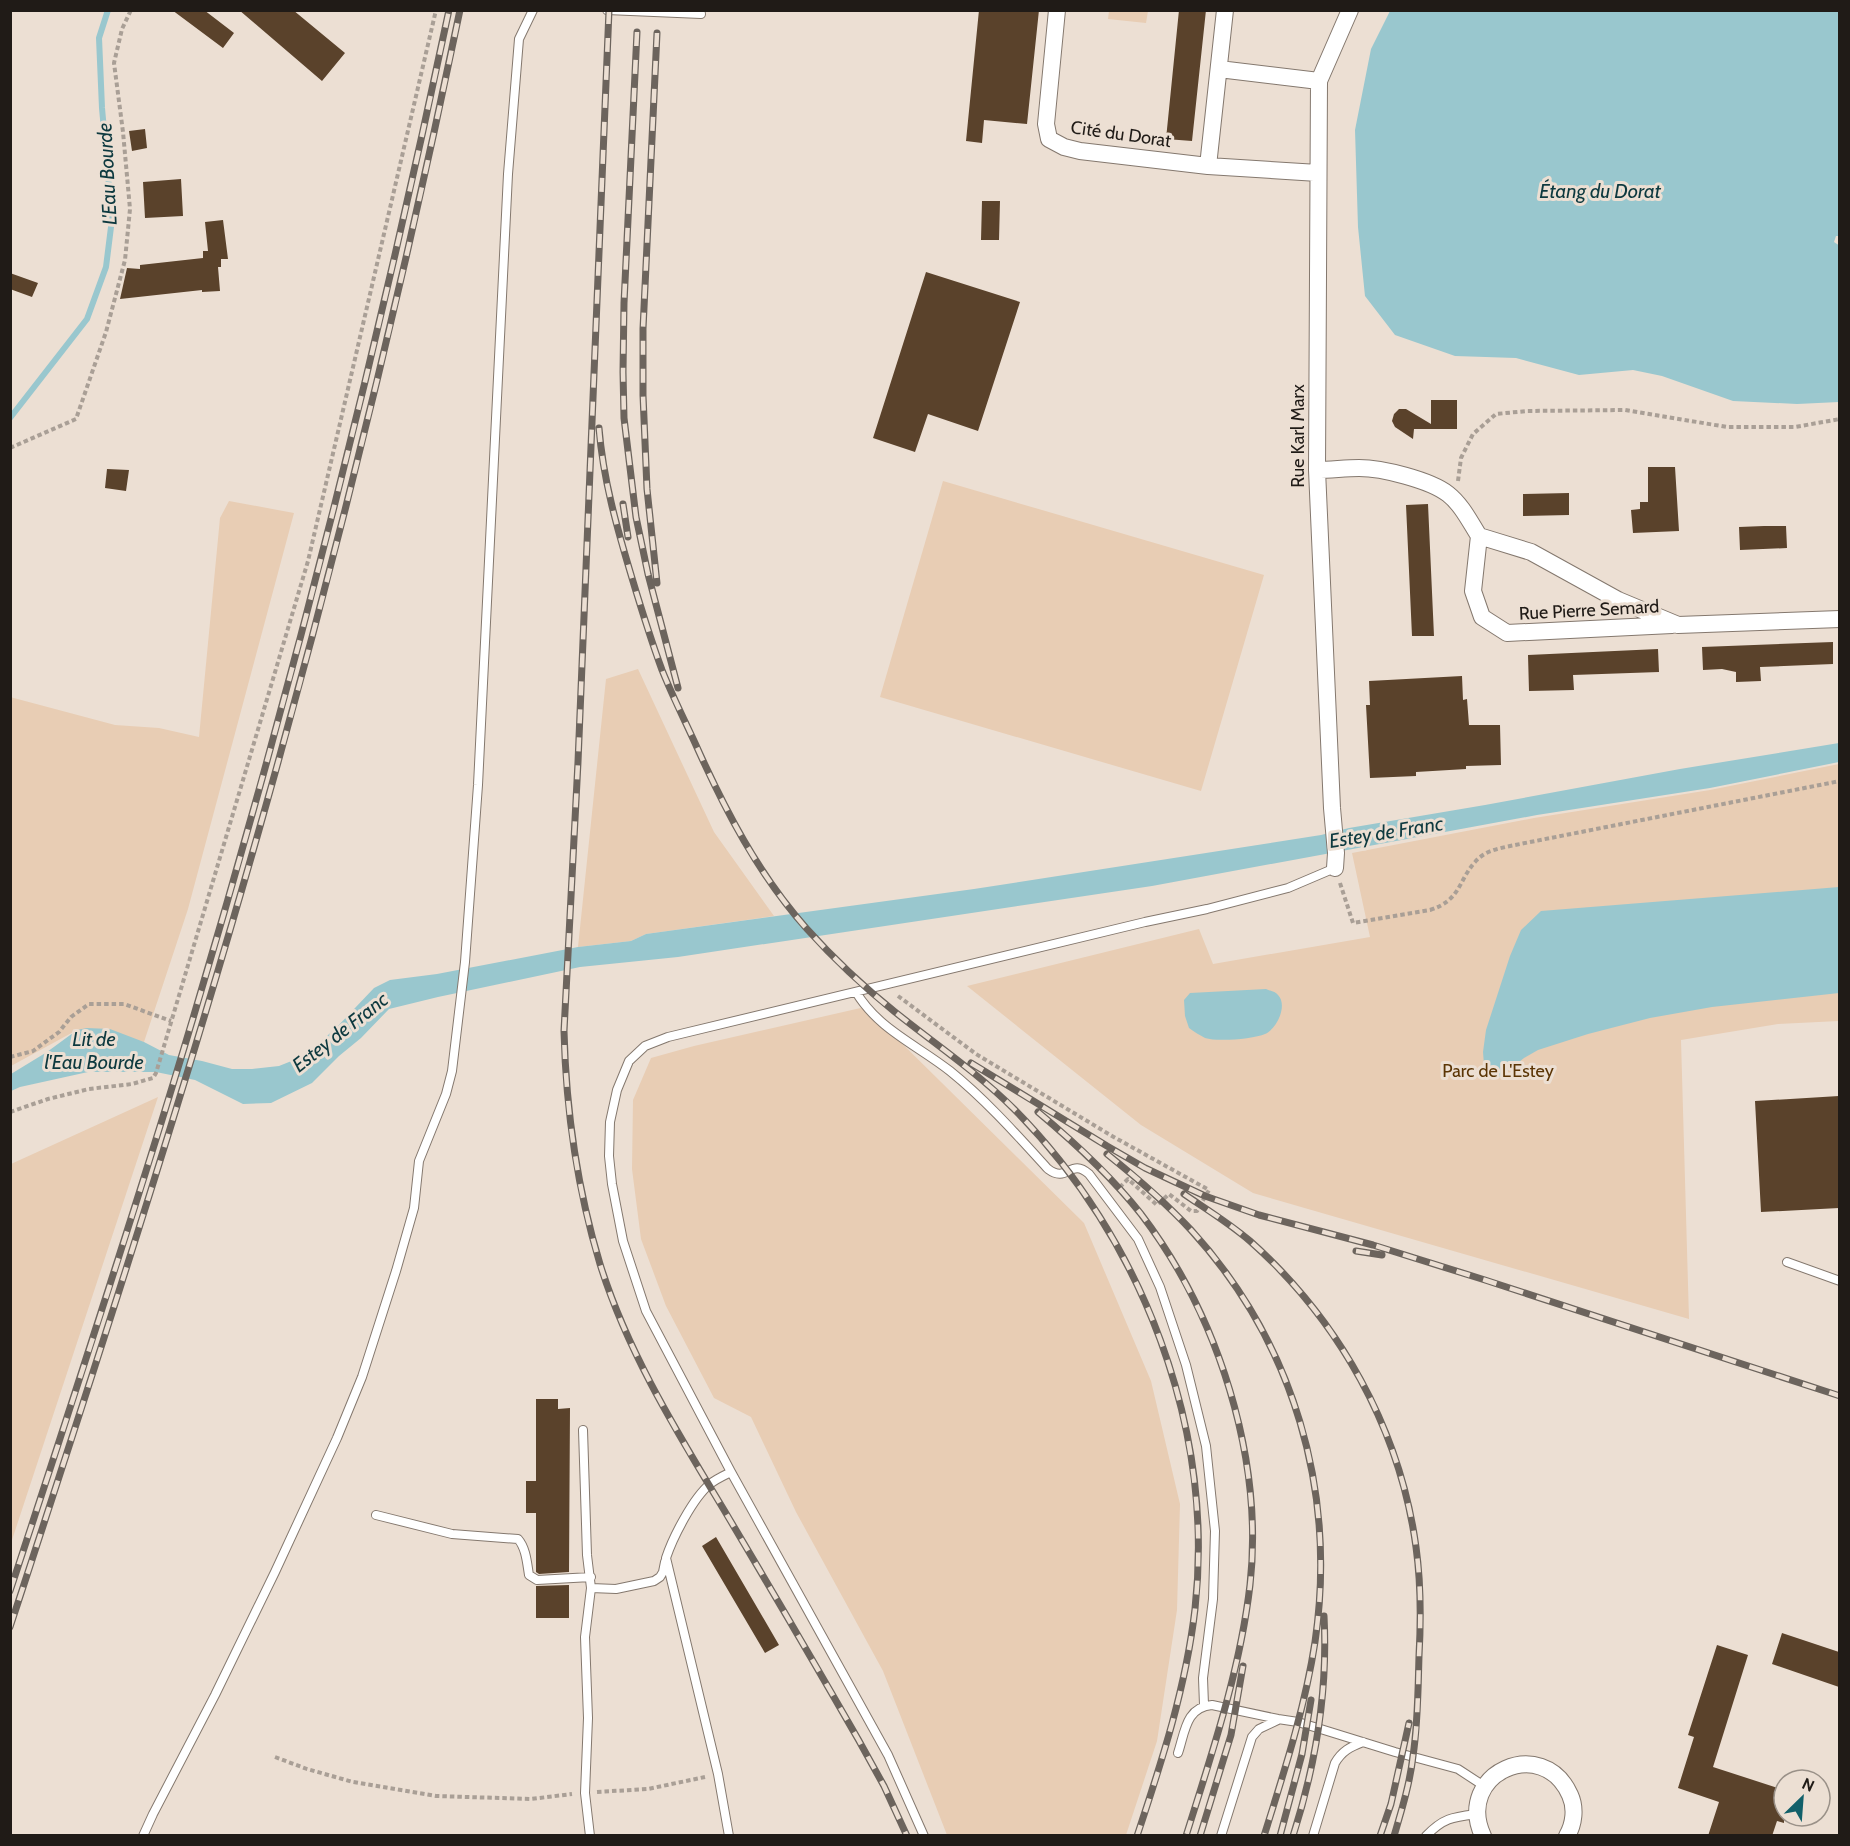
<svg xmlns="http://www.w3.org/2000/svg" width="1850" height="1846" font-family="Cabin,sans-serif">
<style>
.green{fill:#e8cdb4}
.water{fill:#99c7ce}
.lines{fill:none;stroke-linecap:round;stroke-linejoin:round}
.stream{stroke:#99c7ce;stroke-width:6}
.building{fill:#5a422b}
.service-casing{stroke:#84786e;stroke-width:10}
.minor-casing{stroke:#84786e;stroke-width:18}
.path{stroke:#a99f96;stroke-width:4;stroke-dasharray:4.5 3;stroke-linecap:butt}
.service{stroke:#fff;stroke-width:8}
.minor{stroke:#fff;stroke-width:16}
.rail-casing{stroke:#6c645d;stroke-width:7}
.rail{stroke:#ecdfd3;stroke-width:4.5;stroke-dasharray:14;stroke-linecap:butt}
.labels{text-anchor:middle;stroke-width:6;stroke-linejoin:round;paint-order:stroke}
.street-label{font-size:18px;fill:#201b17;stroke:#ecdfd3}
.park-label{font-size:18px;fill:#5b3505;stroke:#ecdfd3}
.water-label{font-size:20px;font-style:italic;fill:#0d393f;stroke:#ecdfd3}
</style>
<rect width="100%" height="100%" fill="#ecdfd3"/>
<path class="green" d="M1109 11H1148L1146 23 1108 19Z
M943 481 1264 575 1201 791 880 697Z
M229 501 294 513 188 909 144 1042 77 1030 11 1066 10 697 115 725 159 728 199 737 220 518Z
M638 669 714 832 774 916 646 934 631 941 578 947 606 679Z
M1839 764V1021L1778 1024 1681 1040 1689 1319 1253 1193 1141 1125 967 986 1199 929 1213 964 1370 937 1352 853 1534 818 1710 790Z
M865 1007 1084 1223 1151 1381 1180 1504 1177 1610 1157 1741 1126 1835H947L883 1671 796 1512 751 1417 714 1398 666 1306 641 1239 632 1169 633 1100 651 1058 694 1046Z
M158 1097 11 1543V1164Z"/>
<path class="water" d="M1390 11H1839L1840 236H1836L1834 242 1840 246 1839 402 1797 404 1733 401 1662 376 1633 370 1579 375 1516 358 1455 356 1395 335 1365 296 1358 227 1355 130 1371 49Z
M1839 743V762L1710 788 1537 815 1152 886 678 957 580 967 438 997 389 1009 361 1038 339 1056 312 1083 271 1103 243 1104 195 1080 156 1072H88L20 1087 11 1091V1074L47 1052 77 1030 87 1028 110 1029 144 1042 169 1055 202 1061 232 1069H252L279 1066 304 1056 336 1028 374 988 390 980 437 974 578 947 631 941 646 934 974 889 1321 835 1349 828 1485 805 1680 769Z
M1839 887V993L1712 1007 1650 1018 1588 1034 1538 1050 1524 1058 1500 1077 1491 1073 1484 1065 1483 1052 1486 1030 1510 956 1521 930 1541 911Z
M1266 989C1270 991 1275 991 1278 995 1288 1005 1277 1029 1265 1034 1254 1039 1217 1042 1205 1038 1200 1035 1194 1032 1189 1028L1185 1016 1184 1000 1190 993Z"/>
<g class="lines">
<path class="stream" d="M10 418 87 319 106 267 112 219 102 108 99 38 108 10"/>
</g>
<path class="building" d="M172 10H204L234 33 223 48Z
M239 10H293L345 53 322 81Z
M979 10H1039L1027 124 984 120 982 143 966 141Z
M1179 10H1206L1192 141 1166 139Z
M145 129 147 148 132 151 129 131Z
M181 179 183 216 145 218 143 182Z
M982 201H1000L999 240H981Z
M223 220 228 259H221V267H218L220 291 202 292V290L120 299 127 268 140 269V265L203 258V251H208L205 222Z
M926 272 1020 302 978 431 928 414 915 452 873 438Z
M10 273 38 283 32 297 10 289Z
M1431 400H1457V429H1414L1413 439 1395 427 1392 421 1394 414 1399 409H1406L1431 424Z
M1648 467H1675L1679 531 1633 533 1631 510 1640 509V502H1648Z
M107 469 129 470 126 491 105 488Z
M1569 493V515L1523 516V494Z
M1428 504 1434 636H1412L1406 505Z
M1764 526H1786L1787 548 1740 550 1739 527Z
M1833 642V664L1760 667 1761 681 1736 682V672L1722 669 1703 670 1702 647Z
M1658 649 1659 672 1573 675 1574 690 1529 691 1528 655Z
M1462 676 1463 700 1467 699 1469 725H1500L1501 765 1466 766V769L1416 772V776L1370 778 1366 705H1370L1369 681Z
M1839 1096V1208L1761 1212 1755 1101Z
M536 1399H558V1409L570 1408 569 1572 539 1574 536 1572V1513H526V1481H536Z
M716 1537 779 1645 765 1653 702 1546Z
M569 1585V1618H536V1586Z
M1782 1633 1839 1652V1687L1772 1664Z
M1717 1645 1748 1655 1713 1767 1784 1790V1823L1777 1821 1772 1836H1708L1719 1802 1678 1788 1694 1737 1688 1735Z"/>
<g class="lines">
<g class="service-casing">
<path id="service" d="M607 10 701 14
M856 992C878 1029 917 1045 950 1071 986 1100 1017 1135 1048 1169 1068 1184 1070 1157 1089 1174L1138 1239 1160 1287 1186 1365 1206 1446 1215 1531 1213 1599 1203 1678 1204 1705
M1787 1262 1840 1281
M583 1430 587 1555 591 1588 616 1589 654 1581 660 1577 663 1572 665 1562
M376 1515 452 1534 518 1539C526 1548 527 1563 529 1575L537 1580 591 1577
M1178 1753C1185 1732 1186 1707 1212 1705L1278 1719 1298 1722 1395 1752 1458 1769 1484 1786
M143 1836 153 1814 215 1695 275 1572 337 1438 362 1377 396 1271 414 1208 419 1161 446 1094 452 1071 465 962 478 785 508 174 519 39 533 10
M590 1836 585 1793 588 1718 585 1637 591 1588
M729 1836 718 1774 666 1558C673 1537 693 1498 710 1484 716 1479 723 1476 731 1472
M924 1836 888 1755 731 1472 646 1311 623 1241 612 1184 609 1156 610 1122 617 1090 629 1061 645 1046 668 1037 1145 922 1207 909 1288 888 1335 868
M1221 1836 1252 1737 1259 1729 1278 1720
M1313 1836 1335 1763C1342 1751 1350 1747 1363 1742
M1426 1836C1443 1818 1453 1817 1476 1814"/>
</g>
<g class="minor-casing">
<path id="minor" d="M1057 10 1046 124 1049 139 1064 147 1080 151 1208 166 1318 173
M1219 69 1319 81
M1208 166 1225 10
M1317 470C1331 470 1345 468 1359 468 1382 468 1430 480 1448 494 1462 505 1470 522 1479 536L1531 552 1618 600 1678 625 1840 619
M1479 536 1473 591 1482 617 1507 633 1672 625
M1335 868 1336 853 1332 808 1317 470 1319 81 1350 10
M1483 1836C1454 1773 1543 1734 1570 1795 1576 1808 1574 1824 1567 1836"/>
</g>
<path class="path" d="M10 448 76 419 106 332 125 260 130 209 123 132 114 63 122 29 131 10
M1458 481 1461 458 1473 434 1496 414 1527 411 1625 410 1727 427H1795L1840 419
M1340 883 1353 923 1430 910C1461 900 1458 881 1475 862 1485 850 1501 848 1515 845L1840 781
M898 996 976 1054 1112 1136 1209 1190 1197 1211H1191L1169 1194 1157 1205 1128 1179 1118 1189
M10 1057 33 1051 59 1032 71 1017 89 1004H124L171 1021
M10 1112 48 1099 89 1089 132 1084 153 1078 156 1073 308 561 436 10
M275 1757 307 1769 353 1782 436 1796 531 1799 572 1794
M597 1792 648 1789 705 1777"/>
<use href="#service" class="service"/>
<use href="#minor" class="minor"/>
<g class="rail-casing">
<path id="rail" d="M609 10 578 762 564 1031C566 1111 577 1188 600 1264 628 1354 679 1435 727 1515 771 1589 815 1664 858 1739L884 1786 907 1836
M637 32 624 303 623 372 624 418 636 517 648 574 678 688
M657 33 643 329V395L647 489 657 583
M599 428C603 479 617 528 632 578 641 608 651 640 662 670 672 695 684 719 695 743 725 810 758 874 807 929 834 959 864 987 895 1012 935 1044 978 1073 1014 1109 1142 1238 1215 1427 1195 1609 1186 1687 1162 1761 1137 1836
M623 504 628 537
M971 1063 1107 1146 1145 1168 1205 1196 1259 1215 1373 1245 1485 1280 1840 1396
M1038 1112C1075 1143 1111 1176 1141 1214 1218 1315 1264 1458 1250 1585 1240 1671 1212 1753 1186 1836
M1107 1154C1137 1178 1165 1202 1191 1230 1294 1343 1337 1491 1315 1642 1305 1708 1284 1772 1264 1836
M1184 1194C1206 1209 1229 1223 1250 1241 1339 1320 1400 1429 1416 1547 1421 1583 1421 1620 1419 1656 1418 1689 1418 1723 1413 1756 1410 1783 1402 1809 1394 1836
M1356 1251 1382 1255
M10 1591C66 1421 122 1251 174 1081 282 728 373 371 449 10
M10 1627C97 1362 183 1097 259 830 336 559 403 286 460 10
M1200 1836 1231 1735 1243 1666
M1280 1836 1302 1754 1311 1700
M1293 1836C1316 1764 1328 1691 1324 1616
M1380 1836 1391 1804 1409 1723"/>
</g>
<use href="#rail" class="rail"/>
</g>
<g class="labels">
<g class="street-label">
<text transform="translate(1121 134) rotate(8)" y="6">Cité du Dorat</text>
<text transform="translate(1298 436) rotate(-90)" y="6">Rue Karl Marx</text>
<text transform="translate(1589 610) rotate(-3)" y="6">Rue Pierre Semard</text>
</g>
<g class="park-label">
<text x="1498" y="1077">Parc de L'Estey</text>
</g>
<g class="water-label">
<text transform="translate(107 174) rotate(-93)" y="7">L'Eau Bourde</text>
<text x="1600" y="198">Étang du Dorat</text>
<text transform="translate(1386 832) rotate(-9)" y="7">Estey de Franc</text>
<text transform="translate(340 1032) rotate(-38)" y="7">Estey de Franc</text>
<text x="94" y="1046">Lit de<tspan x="94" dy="23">l'Eau Bourde</tspan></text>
</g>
</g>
<rect width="1850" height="1846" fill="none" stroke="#201b17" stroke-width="24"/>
<g transform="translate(1802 1798) rotate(25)"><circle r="28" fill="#ecdfd3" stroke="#9a9188" stroke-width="1.5"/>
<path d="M0-4.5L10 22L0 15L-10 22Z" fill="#12606a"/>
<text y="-9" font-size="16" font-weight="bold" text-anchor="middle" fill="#201b17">N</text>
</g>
</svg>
